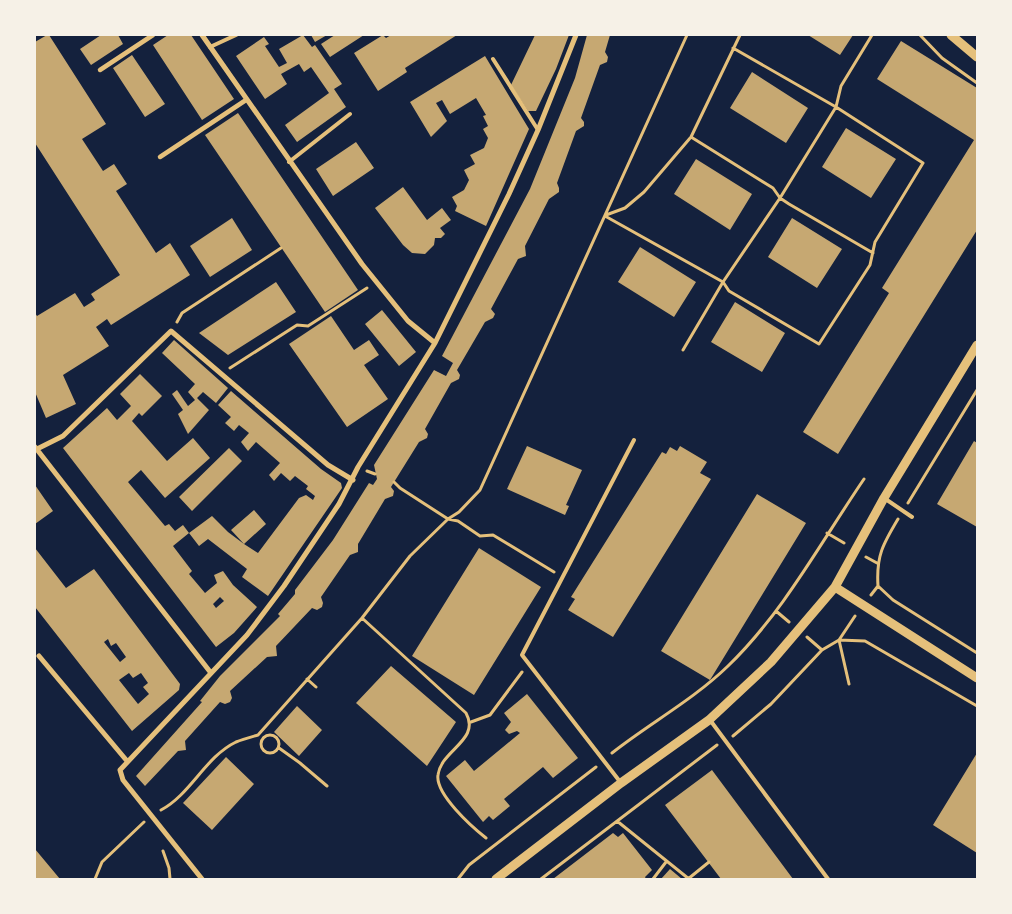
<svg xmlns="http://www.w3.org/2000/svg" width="1012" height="914" font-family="Helvetica,sans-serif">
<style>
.building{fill:#c6a872;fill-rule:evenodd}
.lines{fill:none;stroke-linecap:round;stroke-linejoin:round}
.path{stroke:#e5c07b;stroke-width:3}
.service{stroke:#e5c07b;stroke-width:4}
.pedestrian{stroke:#e5c07b;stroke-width:4.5}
.minor{stroke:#e5c07b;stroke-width:5}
.tertiary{stroke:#e5c07b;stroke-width:9}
</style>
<rect width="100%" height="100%" fill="#14213d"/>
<path class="building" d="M47 35H49L106 124 82 139 103 171 114 164 127 184 116 191 156 253 170 243 190 275 111 325 107 319 96 327 109 346 63 375 76 404 46 418 35 392V313L37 316 75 293 84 307 95 300 91 294 120 275 35 143V42Z
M101 35H118L123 44 91 65 80 49Z
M168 35H191L234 99 202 120 153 45Z
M303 35 312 47 315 45 342 84 334 89 346 107 297 142 285 125 329 93 311 67 304 72 299 64 281 74 287 84 265 99 236 56 264 37 269 44 265 46 279 67 287 63 279 49Z
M311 35H327L315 42Z
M335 35H364L330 57 321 44Z
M383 35 386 38 391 35H457L405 68 407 72 378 91 354 53Z
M535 35H569L556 69 536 111H528L511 85Z
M587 35H610L605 52 608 57 607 62 600 65 581 118 584 122V126L576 131 557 183 559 188V192L549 199 525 246 526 256 518 259 491 309 495 314 493 318 485 322 457 370 460 375 459 379 451 383 425 429 428 434 427 438 419 442 391 487 394 491 393 496 385 499 358 544V552L350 555 321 597 323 603 322 607 317 610 312 608 276 646 277 656 267 657 230 691 232 698 230 702 225 704 220 702 185 741 186 750 178 751 145 786 136 776 202 702 200 701 220 676 280 616 278 614 295 594V590L333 540 369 483 373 485 377 479 374 465 434 370 446 376 453 363 442 356 530 189 575 78Z
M808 35H853L840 55Z
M901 41 977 88V230L838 454 803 432 889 293 882 288 974 140 877 79Z
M132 55 165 104 145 117 113 68Z
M485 56 529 129 486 226 455 211 457 206 452 197 464 190 469 180 464 170 475 164 470 155 484 148 488 138 483 129 488 126 483 116 486 115 476 98 450 114 442 100 436 103 447 121 431 137 410 102Z
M752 72 808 108 786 143 730 108Z
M238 113 358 290 325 312 205 135Z
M846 128 896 159 871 198 822 167Z
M356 142 374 168 333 196 316 169Z
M696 159 752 194 730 230 674 194Z
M403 187 427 220 442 208 451 220 440 228 445 234 441 238H435L434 245 425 254 412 253 403 245 375 208Z
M232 218 252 250 210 277 190 246Z
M792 218 842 249 817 288 768 257Z
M640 247 696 282 674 317 618 282Z
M276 282 296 312 228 355 199 333Z
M735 302 785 333 762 372 711 342Z
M382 310 416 352 399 366 365 324Z
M331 316 354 350 369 340 379 355 364 365 388 399 347 427 289 344Z
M174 340 228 388 216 403 203 392 197 398 209 410 188 434 178 414 183 410 172 394 177 390 188 406 195 400 188 392 195 384 162 353Z
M140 374 162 396 142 416 139 413 132 421 167 461 193 438 210 458 165 498 141 470 128 482 165 526 169 524 175 531 183 525 189 533 173 546 192 571 189 574 205 593 217 583 214 575 223 571 233 585 257 607 234 633 216 647 63 448 107 408 117 420 131 406 120 394ZM220 597 224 601 216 608 213 604Z
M231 391 321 469 341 483 342 488 268 596 242 577 247 569 208 539 199 546 189 533 212 516 228 532 244 544 231 530 254 510 266 524 244 544 258 553 299 498 306 495 313 500 315 496 306 489 308 486 295 476 290 481 281 473 274 481 269 475 280 463 256 442 248 451 241 442 249 433 239 425 234 431 225 423 231 417 218 405Z
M974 441 977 443V527L937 504Z
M527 446 582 470 566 505 569 506 565 515 507 489Z
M680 446 707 462 700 473 711 479 613 637 568 610 575 599 571 597 662 452 666 454 670 447 677 451Z
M229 448 242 461 192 511 179 497Z
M35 485 53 511 35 524Z
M757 494 806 523 710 680 661 651Z
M35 548 66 588 94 569 180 684 179 690 132 731 35 607ZM108 639 111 646 116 643 126 657 120 662 104 642ZM129 673 133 678 141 673 148 683 143 687 149 694 138 704 119 680Z
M479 548 541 587 474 695 412 656Z
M391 666 456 722 427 766 356 703Z
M527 694 578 758 553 778 543 767 504 799 510 806 493 820 489 816 483 822 446 776 465 760 474 771 520 733 517 731 509 734 505 730 511 722 504 713Z
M297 706 322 730 299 756 274 732Z
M977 753V853L933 825Z
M226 757 254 784 212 830 183 803Z
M712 770 793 879H721L665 805Z
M613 833 618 837 623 833 652 870 645 877 646 879H553Z
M35 849 60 879H35Z
M670 869 682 879H661Z"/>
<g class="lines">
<path class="path" d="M920 35 942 58 977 83
M691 137 773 188 780 198 789 204 873 253
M606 215 625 208 644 192 691 137 740 35
M605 216 723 282 729 291 819 344 870 265 875 242 923 163 836 107 733 48
M177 322 182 313 281 248
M683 350 723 282 780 198 836 107 841 86 872 35
M230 368 297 325 308 326 367 288
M367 471 375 474
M394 482 400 488 448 519 458 521 480 536 493 535 554 572
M908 503 977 390
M898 519C883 544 876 556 878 586L893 600 977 653
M827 533 844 543
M866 557 877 563
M871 595 878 586
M776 611 789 622
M362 618 466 713C481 740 441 750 438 775 435 794 472 827 486 838
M807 637 822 650
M307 679 316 687
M849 684 839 640 855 616
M471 722 490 715 522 672
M261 744a9 9 0 1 1 18 0a9 9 0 1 1-18 0Z
M733 736 771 704 822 650 839 640 865 641 977 706
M279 748 300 763 327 786
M612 753C650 723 693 700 728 666 783 613 821 542 864 479
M161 810C191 794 205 757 236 742 243 739 251 737 258 735L362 618 410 556 448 519 459 512 480 490 687 35
M617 821 689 879
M163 851 169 868 170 879
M95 879 102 862 144 822
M458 879 469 865 596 767
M541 879 717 745
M653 879 666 862
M688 879 709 862"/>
<path class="service" d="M210 47 236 35
M493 59 538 130
M289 162 350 114
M884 498 912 517
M710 720 828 879
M621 783 522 655 634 440"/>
<path class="pedestrian" d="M100 70 153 35
M160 157 246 100"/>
<path class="minor" d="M202 35 362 264 408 321 435 343
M35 447 211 673
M35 450 63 436 171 331 328 465 353 480
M39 656 127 761
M202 879 123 780 120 770 247 635 284 586 339 504 358 467 435 343 509 194 538 130 576 35"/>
<path class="tertiary" d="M951 35 977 57
M835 587 977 678
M496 879 621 783 709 720 771 662 835 587 884 498 977 345"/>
</g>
<rect width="1012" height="914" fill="none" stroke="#f6f1e7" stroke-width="72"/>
</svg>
